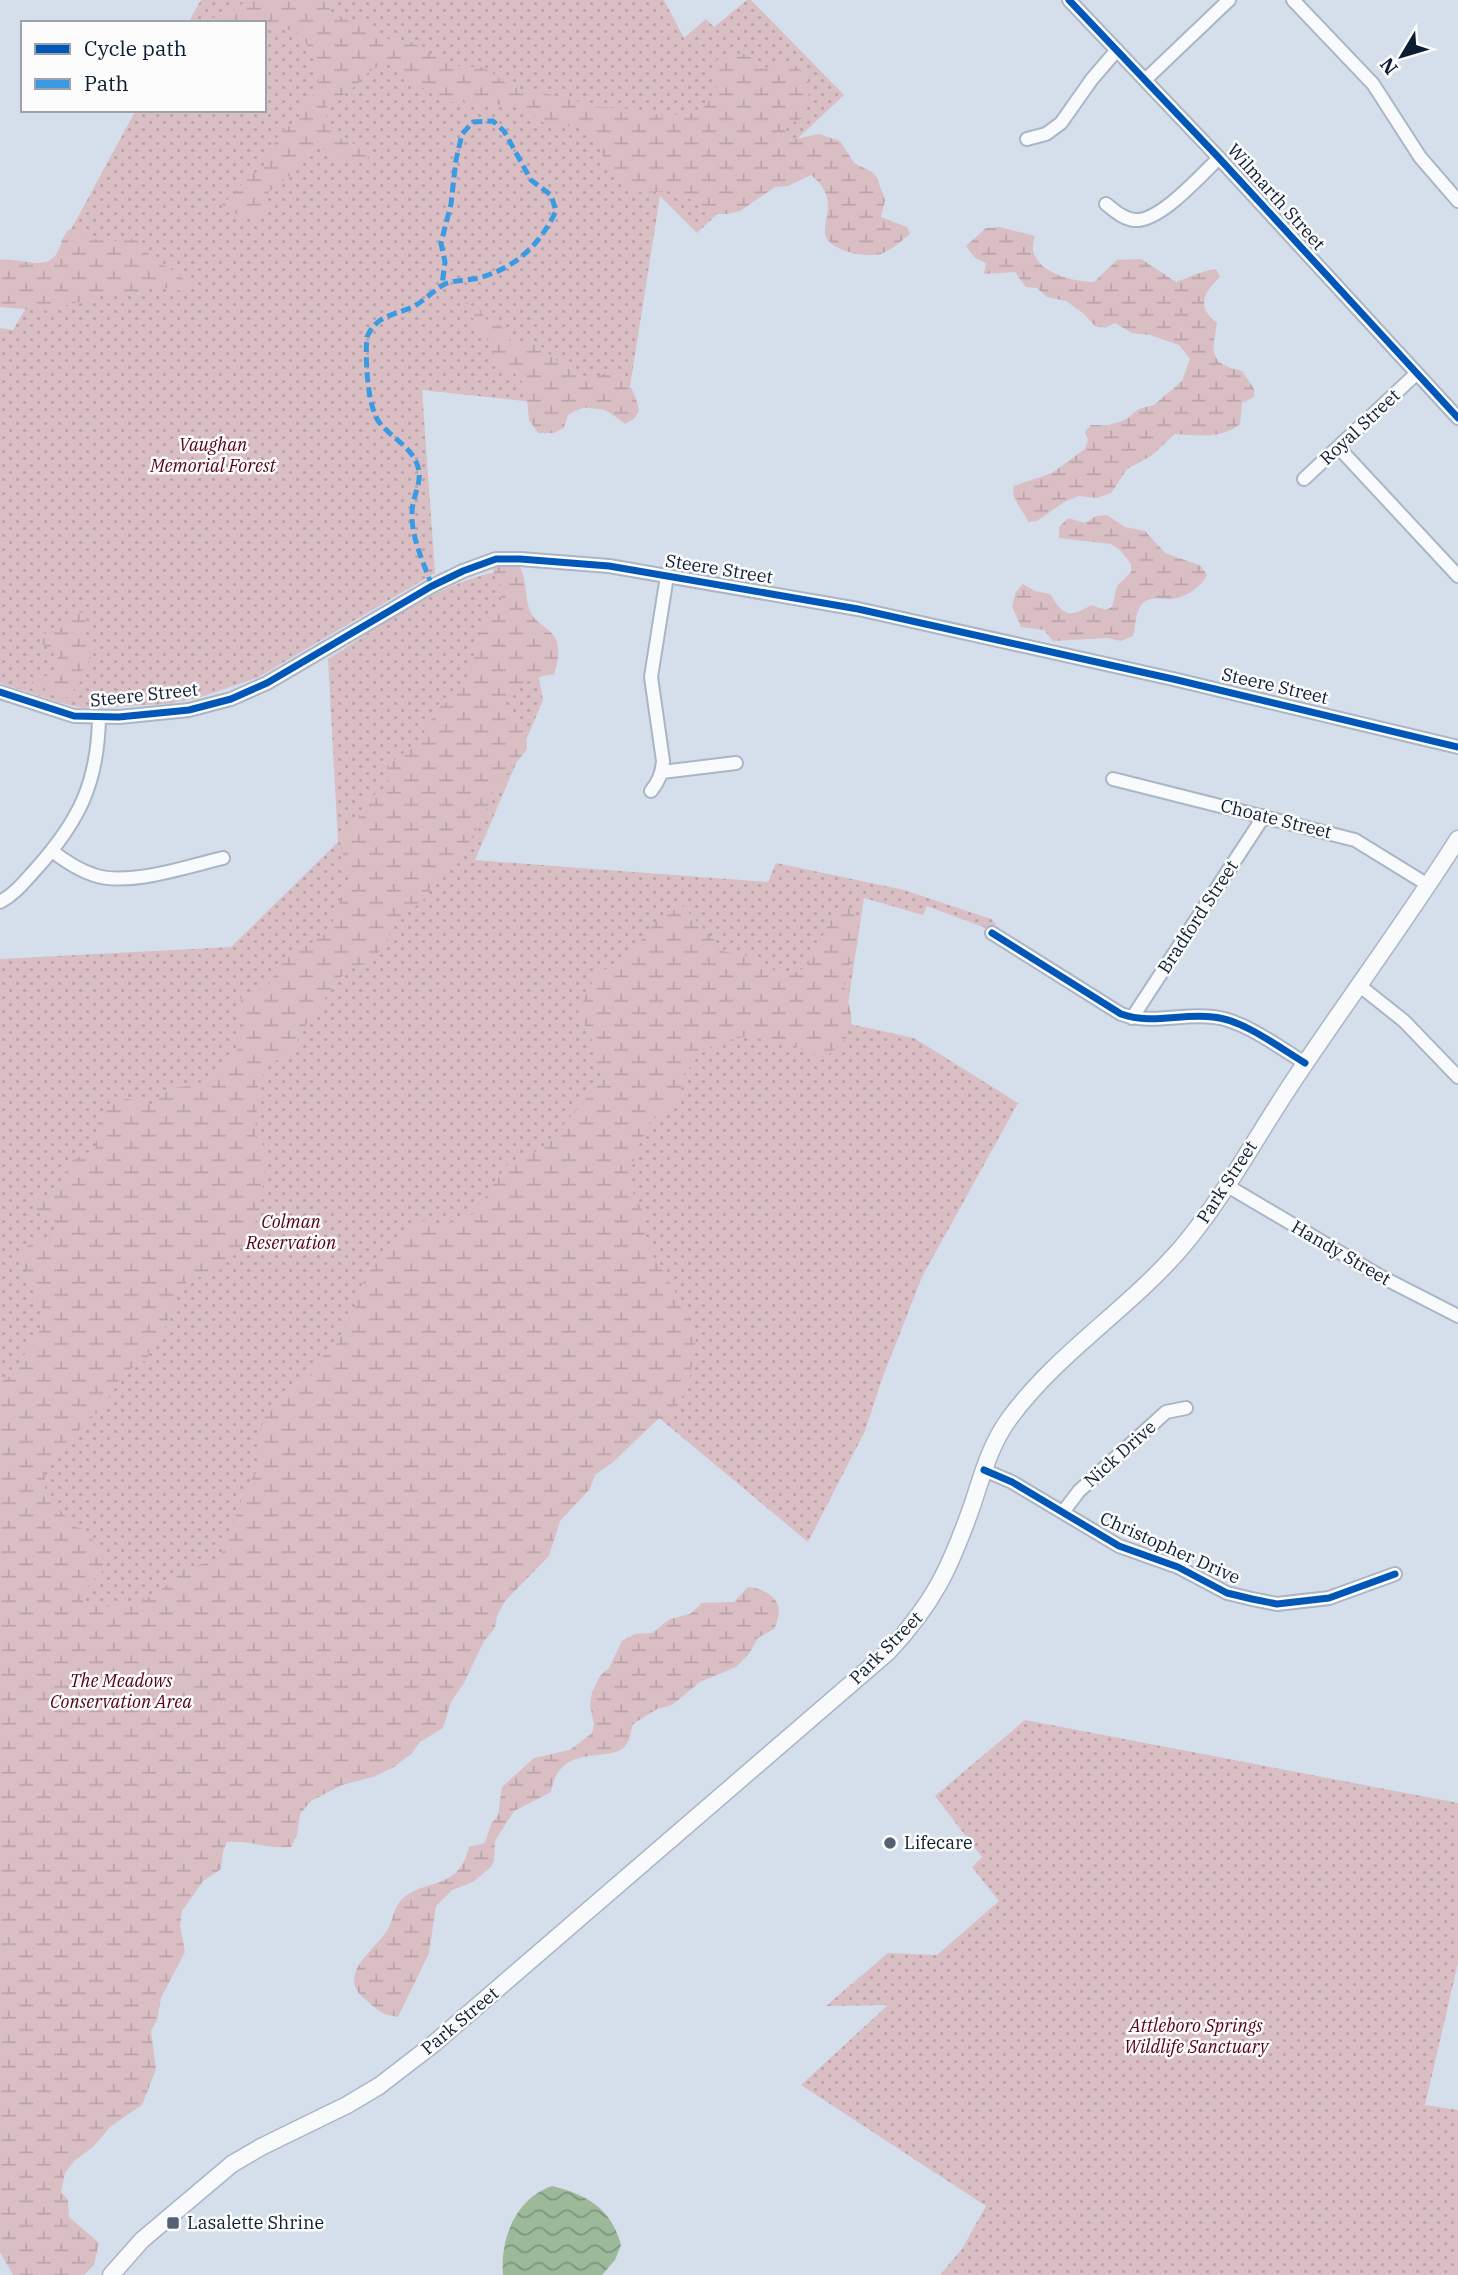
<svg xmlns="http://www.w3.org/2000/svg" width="1458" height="2275" font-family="'IBM Plex Serif',serif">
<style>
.grass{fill:url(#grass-dots)}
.wetland{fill:url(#wetland-marsh)}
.water{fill:url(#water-waves)}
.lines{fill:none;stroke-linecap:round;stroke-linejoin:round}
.minor-casing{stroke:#aab5c6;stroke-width:16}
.major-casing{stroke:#aab5c6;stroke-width:19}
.minor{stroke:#f9fafc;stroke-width:12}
.major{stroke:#f9fafc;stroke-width:16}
.quiet{stroke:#3a9be2;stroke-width:5;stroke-dasharray:10 5;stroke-linecap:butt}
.cycleway-casing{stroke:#fcfcfc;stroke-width:11}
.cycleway{stroke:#0057b8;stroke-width:7}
.poi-dot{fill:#536173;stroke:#fcfcfc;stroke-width:2.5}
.labels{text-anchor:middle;stroke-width:5;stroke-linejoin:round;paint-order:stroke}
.street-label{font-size:18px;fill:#0d1d33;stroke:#fcfcfc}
.park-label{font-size:18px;font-style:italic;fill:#550114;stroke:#fcfcfc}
.poi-label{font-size:18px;fill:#0d1d33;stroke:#fcfcfc;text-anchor:start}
</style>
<defs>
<pattern id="grass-dots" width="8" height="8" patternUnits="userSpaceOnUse" patternTransform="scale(1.75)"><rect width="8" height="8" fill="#d9bec4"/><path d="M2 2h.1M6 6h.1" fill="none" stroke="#b9a3a9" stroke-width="1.8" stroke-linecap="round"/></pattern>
<pattern id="wetland-marsh" width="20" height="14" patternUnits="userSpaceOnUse" patternTransform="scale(1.75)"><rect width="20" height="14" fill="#d9bec4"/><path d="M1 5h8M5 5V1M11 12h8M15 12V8" fill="none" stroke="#b9a3a9"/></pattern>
<pattern id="water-waves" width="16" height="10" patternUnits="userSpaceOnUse" patternTransform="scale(1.75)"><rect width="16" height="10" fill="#9cb999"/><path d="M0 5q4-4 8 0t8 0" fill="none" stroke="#7e967d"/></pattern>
</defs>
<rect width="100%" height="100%" fill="#d5deeb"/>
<path class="grass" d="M201 0H664L684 38 706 19 714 27 747 0H751L844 95 697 233 660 196 626 412 422 390 435 573 257 678 198 698 166 704 82 708 58 702 0 683V328L13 330 62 246 136 110H264V23H188Z
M519 569 543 700 475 860 768 882 776 863 904 890 991 919 996 924 991 931 986 928 927 906 923 915 864 898 845 1023 914 1038 1018 1103 922 1277 882 1379 865 1431 808 1542 593 1363 88 1807 0 2008V959L231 947 338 842 328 659C384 624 452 572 519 569Z
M1025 1720 1458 1803V1963L1425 2105 1458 2110V2275H940L962 2249 986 2206 801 2085 888 2005 826 2006 888 1953 937 1955 999 1901 972 1867 982 1857 935 1796Z"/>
<path class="wetland" d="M247 0H329L330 12 333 15 363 23 382 38 411 42 448 64 463 67H484L511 87 573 99 587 106 630 109 645 114 677 115 692 113 704 107 715 94 717 87 714 66 718 59 748 53 761 69 785 62 792 63 807 76 810 89 803 118 787 125 785 133 795 139 819 134 840 141 854 163 872 172 877 178 885 200 881 217 907 227 910 234C902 240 893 249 883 253 869 259 836 252 827 239 818 224 843 200 811 175L788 186 775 187 740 211 728 214H718L674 191 642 193 630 187 612 174 598 146 580 128 544 123 529 112 519 108 487 103 449 102 428 92 397 67C370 59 364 82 345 94 341 97 334 98 329 100 323 111 326 130 338 137 350 145 358 141 369 154L367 160C341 171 337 151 322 149 309 146 296 168 289 176 282 182 274 187 268 193L264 215C248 218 231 216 221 203L232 197 248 176 263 169 280 131 297 122 305 103 317 91 318 78 315 55 296 31 264 27V23H199L234 10Z
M999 227 1035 236C1022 269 1070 282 1094 282L1117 260 1141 259 1176 282C1191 277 1200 271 1216 269L1220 277C1203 293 1196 307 1217 323 1212 353 1208 363 1242 371L1254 389V397L1242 403 1240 424C1220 440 1199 435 1175 434L1151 456 1127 469 1111 493 1097 498 1079 496 1064 502 1037 521 1028 522C1023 508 1010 500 1014 486L1052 473 1085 449 1088 440 1085 432 1091 425H1109L1125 420 1139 409 1154 405 1182 381 1190 359 1179 345 1150 335 1132 333 1115 323 1105 328 1095 326 1083 313 1066 301 1047 297 1037 288 1026 287 1015 272 984 274 986 263 975 258 966 246 986 228Z
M70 229 103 242 133 239 140 242 151 258 174 271 193 288 189 293 171 288H158L104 295 45 311 0 307V260C17 257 42 270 54 257 62 249 60 236 70 229Z
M466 302 479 310 487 320 502 327 512 341 521 344H539C557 363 568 369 592 379 597 377 604 373 609 373 628 373 637 397 639 411L634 419 625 424C603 407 594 400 568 415L564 428 554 433H538L529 420 526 387 517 375 500 366 494 358 490 344 465 307Z
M1107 515 1125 527 1145 531 1165 553 1201 566 1207 575C1201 587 1187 597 1172 599 1161 600 1150 595 1141 605 1135 612 1136 627 1133 636L1121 641 1107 638 1053 641 1044 630 1021 627 1012 606 1016 592 1023 584 1035 591 1050 594C1063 615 1069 619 1091 605L1106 610 1112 607 1117 586 1131 572V564L1120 550 1111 544 1059 538V527L1068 518 1085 523 1096 516Z
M515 561C529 574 523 596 531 613 537 625 553 629 557 642 560 653 557 664 554 675 544 673 524 684 511 688L506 695 504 711 526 736 527 749 493 792 485 816 468 844 436 882 421 903 404 913 390 933 386 945 369 962 349 970 340 978 307 1023 295 1046 267 1068 258 1085 255 1136 263 1145 267 1155 261 1203 255 1224 245 1243 217 1273 190 1279 179 1289 164 1331 152 1341 147 1360 123 1373 103 1407 62 1446 45 1471V1493L75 1527 84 1529 94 1541 103 1558 102 1572 82 1592 81 1599 87 1605 108 1606 135 1602 155 1595 186 1568 215 1561 224 1550 246 1487 263 1462 258 1436 265 1416 288 1390 313 1374 324 1355 335 1347 355 1308 364 1280 383 1250 410 1226 423 1221 443 1224 466 1218 474 1213 506 1166 521 1155 541 1150 605 1077 594 1058V1045L578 1011C587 997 590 981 600 970L618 968 656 922 682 905 725 952 745 955 783 975 797 972 807 966 836 910 847 906C861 917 860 937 855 953 851 963 843 971 844 984 846 999 856 1017 849 1033 844 1043 830 1053 822 1060L793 1045H770L754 1035 718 1042 698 1056 686 1073 679 1096 672 1105 654 1117 640 1143 627 1181 642 1210 646 1244 686 1309 696 1338 689 1383 677 1407 656 1421 612 1463 595 1475 590 1489 560 1521 549 1556 505 1601 497 1616 495 1628 484 1641 464 1683 451 1702 443 1728 420 1742 411 1754 394 1767 373 1777 342 1785 311 1801 300 1814 297 1835 291 1847C266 1849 251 1840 227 1842L223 1851 221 1869 203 1881 182 1911 180 1925 185 1952 161 1998 157 2020 151 2031 156 2069 142 2105 111 2126 93 2147 74 2161 65 2173 61 2192 68 2200 69 2217 99 2243 94 2265 84 2275H13L0 2252V1383L15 1373 20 1360 37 1339 44 1313 21 1262 28 1245 46 1238 54 1230C54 1218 48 1216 37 1212L36 1200 53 1194 73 1160 96 1148C95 1128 98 1101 123 1099 131 1098 143 1103 151 1105L171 1088 207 1084 212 1081 214 1072 236 1056 241 1036 242 1025 238 1012 242 996 267 987 282 962 326 933 333 921 348 878 340 842 352 824 358 819 365 801 389 785 386 772 389 764 418 742 438 708 456 696 466 681 472 667 476 641 501 600V587L493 569 497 563Z
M77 612 82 613 87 622 85 638C99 654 89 660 79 675L81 681 68 697 61 698 50 691H33L30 685C35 677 41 676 50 676L58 666V650L43 645 41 637 48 631 61 628Z
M748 1587C760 1588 778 1595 779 1610 779 1616 776 1623 775 1628L758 1638 749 1654 736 1667 700 1682 672 1705 657 1709 633 1724C631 1730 630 1740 626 1745 611 1765 560 1740 551 1792L514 1811 495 1841 494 1861 491 1867 473 1882 452 1890 436 1906 429 1953 398 2017C383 2015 377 2010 366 2000 334 1975 375 1951 388 1929 393 1920 394 1908 401 1900 426 1877 458 1892 469 1847L485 1843 491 1824 498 1815 502 1787 534 1758 570 1750 592 1733 594 1724 590 1706 592 1692 600 1676 609 1668 622 1641 635 1634 652 1633 670 1619 690 1614 702 1603 734 1602Z"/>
<path class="water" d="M552 2186C587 2195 611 2208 621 2245L615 2260 602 2275H503C500 2239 515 2199 552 2186Z"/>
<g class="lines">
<g class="minor-casing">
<path id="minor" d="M1069 0 1219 158 1458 418
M1293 0 1373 84 1420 157 1458 201
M1145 80 1229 0
M1027 139 1046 134 1061 123 1092 79 1117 50
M1106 204C1115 211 1123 219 1135 220 1160 222 1201 175 1219 158
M1338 447 1458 576
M1304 479 1416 374
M0 692 74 716 119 717 189 710 231 699 267 683 432 586 463 571 496 559H520L609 566 858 609 1173 679 1458 747
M662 772 736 763
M1113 779 1355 840 1428 885
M651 791C659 781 662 773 663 761L651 677 667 576
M52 851C65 861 78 870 94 875 129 887 188 866 223 858
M0 902C15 894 25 881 36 869 79 821 98 783 99 717
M992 933 1121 1014C1152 1025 1181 1013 1213 1017 1242 1019 1280 1048 1305 1063
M1360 986 1404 1021 1458 1077
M1132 1018 1264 816
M1226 1185 1378 1275 1458 1316
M984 1470 1012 1482 1119 1546 1178 1567 1227 1593 1252 1599 1277 1604 1329 1598 1395 1574
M1063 1512 1079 1491 1166 1412 1186 1408"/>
</g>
<g class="major-casing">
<path id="major" d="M111 2275 142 2240 232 2164 261 2147 347 2105 379 2086 431 2046 888 1652C934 1603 950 1568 972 1506 982 1476 990 1445 1009 1419 1057 1353 1129 1309 1182 1247 1225 1196 1257 1135 1294 1080 1348 999 1406 921 1458 839"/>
</g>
<use href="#minor" class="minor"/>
<use href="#major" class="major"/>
<path class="quiet" d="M432 586C424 564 411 537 412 513 412 498 421 485 419 471 415 448 391 438 379 422 367 406 365 356 367 337 376 316 391 316 410 308 423 303 433 290 445 284 458 279 470 281 482 277 518 266 540 244 556 211L551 195 531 180 504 131 493 121 473 122 462 134 456 160 451 204 441 243 445 262 442 285"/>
<g class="cycleway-casing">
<path id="cycleway" d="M1069 0 1219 158 1458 418
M0 692 74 716 119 717 189 710 231 699 267 683 432 586 463 571 496 559H520L609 566 858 609 1173 679 1458 747
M992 933 1121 1014C1152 1025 1181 1013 1213 1017 1242 1019 1280 1048 1305 1063
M984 1470 1012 1482 1119 1546 1178 1567 1227 1593 1252 1599 1277 1604 1329 1598 1395 1574"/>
</g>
<use href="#cycleway" class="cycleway"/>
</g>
<g class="poi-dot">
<circle cx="890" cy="1843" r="7"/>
<rect x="166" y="2216" width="14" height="14" rx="3.5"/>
</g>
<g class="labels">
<g class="street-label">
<text transform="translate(1276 197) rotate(48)" y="6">Wilmarth Street</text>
<text transform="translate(1360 427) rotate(-43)" y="6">Royal Street</text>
<text transform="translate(719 569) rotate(9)" y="6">Steere Street</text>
<text transform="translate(1275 686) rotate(13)" y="6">Steere Street</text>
<text transform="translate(144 695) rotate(-6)" y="6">Steere Street</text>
<text transform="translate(1276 819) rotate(14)" y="6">Choate Street</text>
<text transform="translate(1198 917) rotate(-57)" y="6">Bradford Street</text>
<text transform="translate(1227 1182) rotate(-57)" y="6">Park Street</text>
<text transform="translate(1341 1253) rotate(30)" y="6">Handy Street</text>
<text transform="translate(1120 1454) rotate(-42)" y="6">Nick Drive</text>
<text transform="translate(1170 1548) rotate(24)" y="6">Christopher Drive</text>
<text transform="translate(886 1648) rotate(-45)" y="6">Park Street</text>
<text transform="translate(460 2021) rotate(-40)" y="6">Park Street</text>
</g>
<g class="park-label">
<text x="213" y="451">Vaughan<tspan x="213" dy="21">Memorial Forest</tspan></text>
<text x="291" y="1228">Colman<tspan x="291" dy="21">Reservation</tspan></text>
<text x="121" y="1687">The Meadows<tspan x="121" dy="21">Conservation Area</tspan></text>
<text x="1196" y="2032">Attleboro Springs<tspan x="1196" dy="21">Wildlife Sanctuary</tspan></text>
</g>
<g class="poi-label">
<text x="904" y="1849">Lifecare</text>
<text x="187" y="2229">Lasalette Shrine</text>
</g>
</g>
<rect x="21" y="21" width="245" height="91" fill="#fcfcfc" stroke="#9ca3ac" stroke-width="2"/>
<rect x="35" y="44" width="35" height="10" fill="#0057b8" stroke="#9ca3ac" stroke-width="2"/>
<text x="84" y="56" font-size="21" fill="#0d1d33">Cycle path</text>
<rect x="35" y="79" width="35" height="10" fill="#3a9be2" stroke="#9ca3ac" stroke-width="2"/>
<text x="84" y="91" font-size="21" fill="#0d1d33">Path</text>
<g transform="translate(1402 56) rotate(232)" stroke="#fcfcfc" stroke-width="5" paint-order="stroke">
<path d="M0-5L12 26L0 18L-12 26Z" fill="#0d1d33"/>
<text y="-10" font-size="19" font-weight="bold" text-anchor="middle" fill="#0d1d33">N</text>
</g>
</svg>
